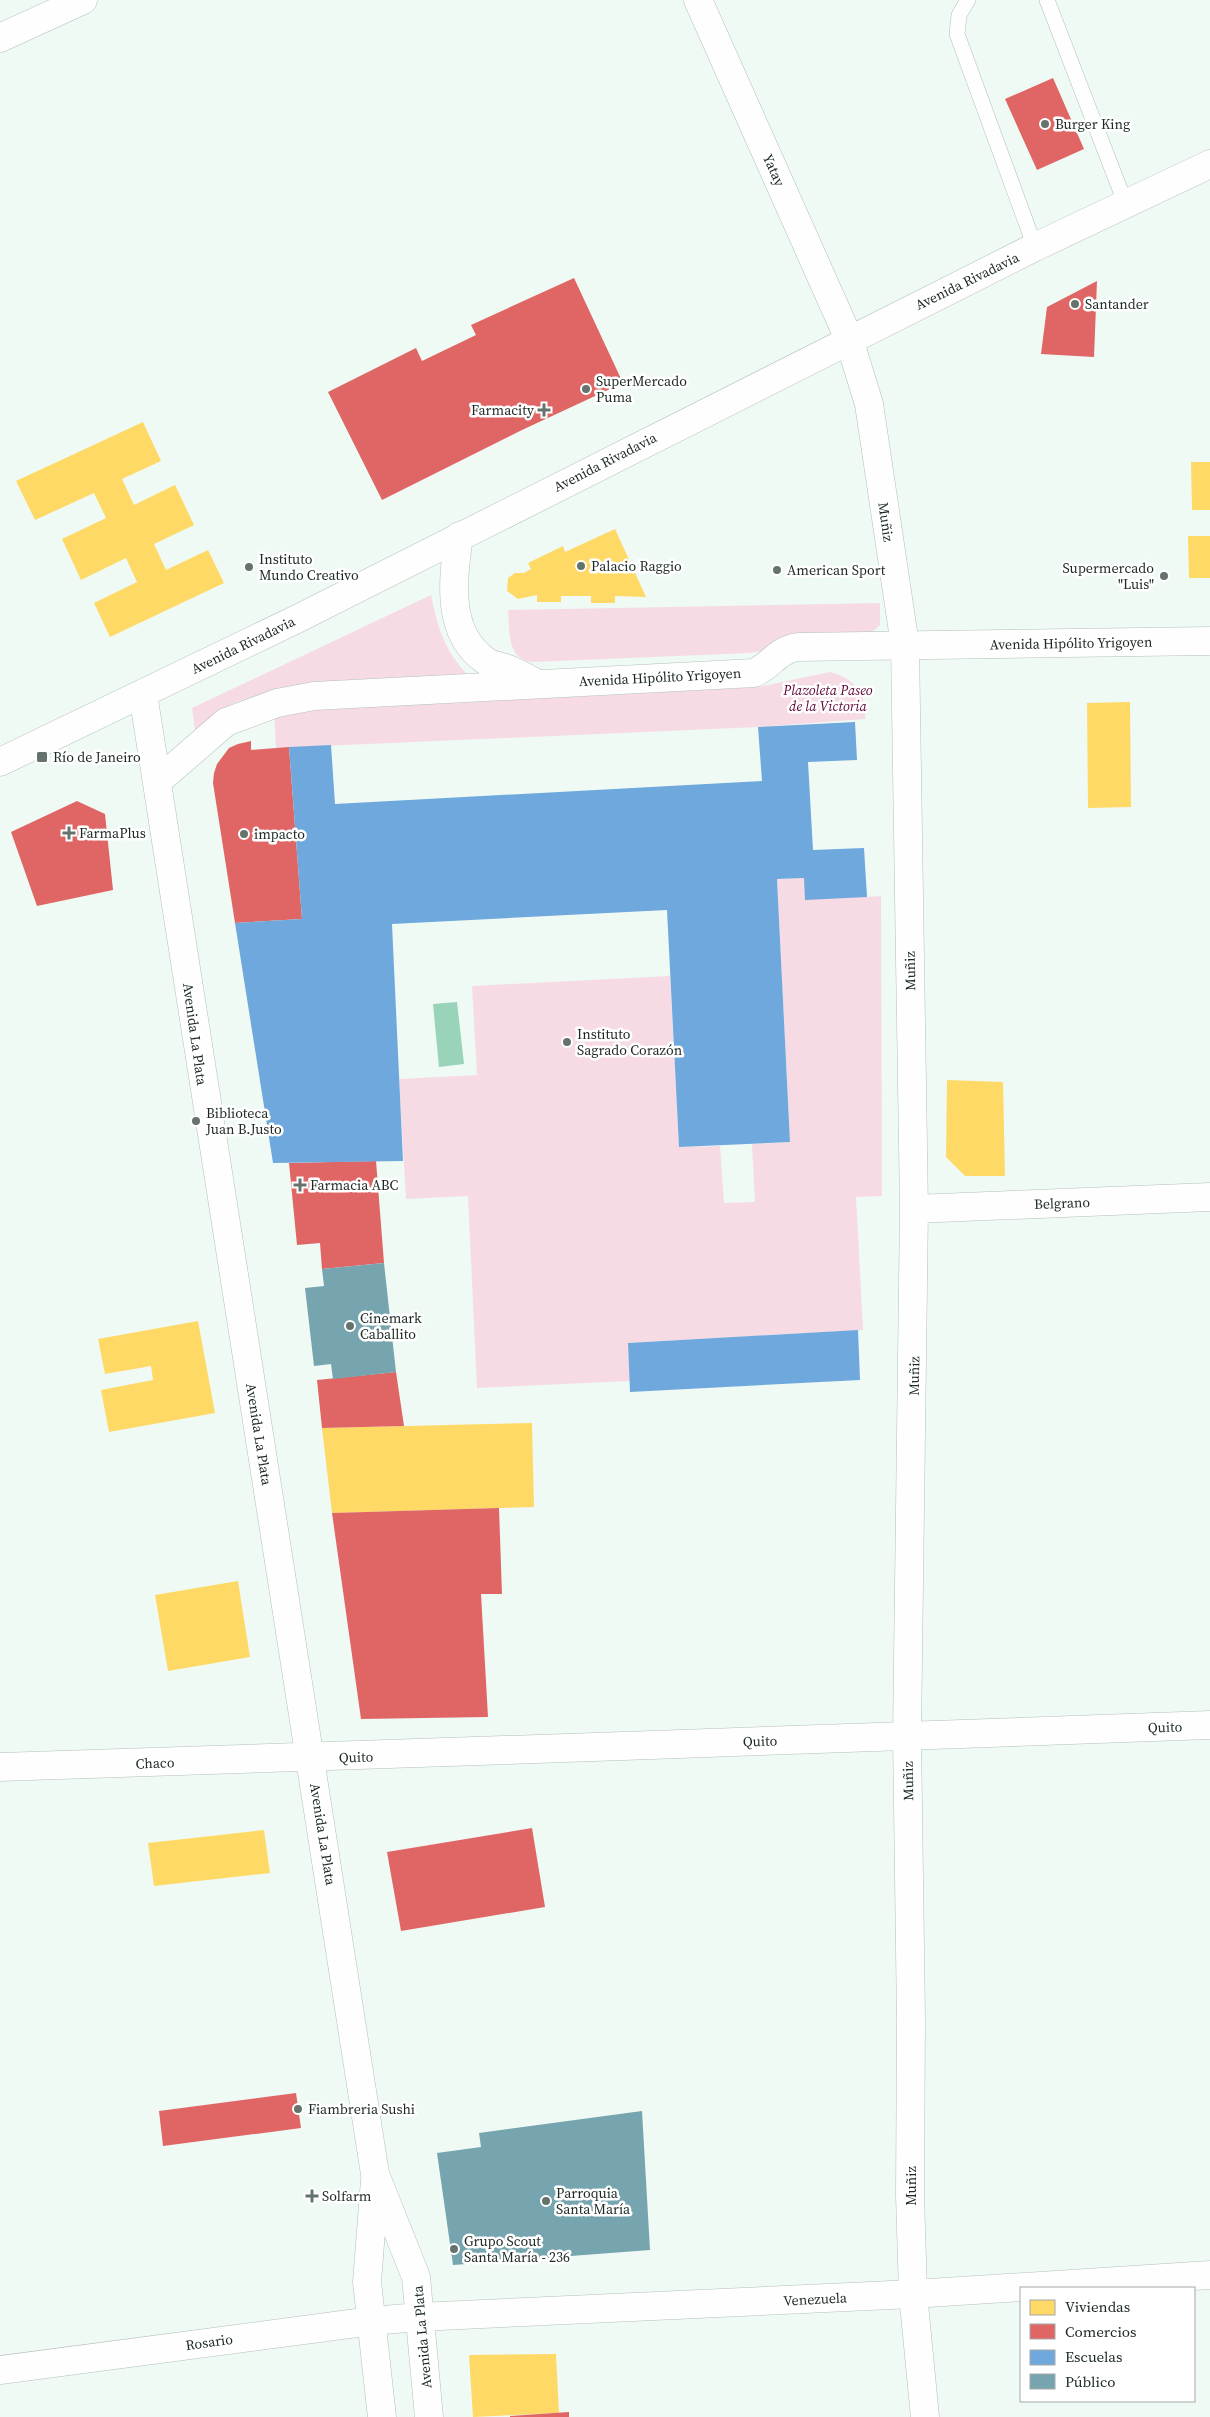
<svg xmlns="http://www.w3.org/2000/svg" width="1210" height="2417" font-family="'Source Serif 4',serif">
<style>
.green{fill:#f6dbe5}
.water{fill:#98d3ba}
.homes{fill:#ffd966}
.shops{fill:#e06666}
.schools{fill:#6fa8dc}
.public{fill:#76a5af}
.lines{fill:none;stroke-linecap:round;stroke-linejoin:round}
.service-casing{stroke:#b5c0bb;stroke-width:16}
.minor-casing{stroke:#b5c0bb;stroke-width:29}
.tertiary-casing{stroke:#b5c0bb;stroke-width:29}
.secondary-casing{stroke:#b5c0bb;stroke-width:29}
.primary-casing{stroke:#b5c0bb;stroke-width:29}
.service{stroke:#fdfefd;stroke-width:15}
.minor{stroke:#fdfefd;stroke-width:28}
.tertiary{stroke:#fdfefd;stroke-width:28}
.secondary{stroke:#fdfefd;stroke-width:28}
.primary{stroke:#fdfefd;stroke-width:28}
.poi-dot{fill:#66726c;stroke:#fff;stroke-width:2}
.labels{text-anchor:middle;stroke-width:5;stroke-linejoin:round;paint-order:stroke}
.poi-label{font-size:14px;fill:#1c2923;stroke:#fff;text-anchor:start}
.street-label{font-size:14px;fill:#1c2923;stroke:#fff}
.park-label{font-size:14px;font-style:italic;fill:#5e0737;stroke:#fff}
</style>
<rect width="100%" height="100%" fill="#effaf4"/>
<path class="green" d="M431 595C438 628 444 651 469 676 400 679 303 677 239 701 223 707 209 719 195 730L192 708Z
M880 603V625L869 635 749 653 532 662C506 658 510 631 508 610Z
M830 672C853 677 868 695 865 719L758 727 276 748 274 712 759 687Z
M804 878 867 897 881 896 882 1196 856 1197 863 1330 628 1343 630 1381 477 1388 468 1196 406 1199 399 1079 477 1075 472 986 670 976 679 1147 720 1146 724 1203 755 1202 752 1144 790 1142 777 879Z"/>
<path class="water" d="M457 1002 464 1064 439 1067 433 1004Z"/>
<path class="homes" d="M143 422 161 461 122 479 134 505 175 485 194 525 154 544 166 570 208 550 224 583 110 637 94 603 137 582 126 558 81 580 62 539 106 518 94 493 35 520 16 481Z
M1191 462H1210V510H1192Z
M615 529 646 597 615 596V603H591V596H561V602H537V595L518 599 507 591 508 578 515 573H524L531 569 528 563 563 546 565 552Z
M1188 536H1210V578H1189Z
M1130 702 1131 807 1088 808 1087 703Z
M947 1080 1003 1082 1005 1176H965L946 1157Z
M198 1321 215 1413 109 1432 101 1390 153 1380 151 1366 105 1374 98 1339Z
M532 1423 534 1507 332 1513 322 1428Z
M238 1581 250 1657 168 1671 155 1595Z
M264 1830 270 1873 154 1886 148 1843Z
M556 2354 559 2413 473 2417 469 2355Z"/>
<path class="shops" d="M1053 78 1084 149 1037 170 1005 99Z
M574 278 623 383 522 430 382 500 328 392 416 348 422 361 476 335 471 325Z
M1097 281 1094 357 1041 354 1047 307Z
M251 741V750L289 747 302 919 235 923 213 783 214 773 217 764 229 748 238 744Z
M77 801 105 814 113 890 37 906 11 832Z
M376 1161 384 1263 322 1269 320 1243 297 1245 289 1163Z
M396 1372 404 1426 322 1428 317 1380Z
M499 1508 502 1594H481L488 1717 361 1719 332 1513Z
M532 1828 545 1907 401 1931 387 1852Z
M296 2093 301 2128 163 2146 159 2111Z
M569 2412V2417H510V2416Z"/>
<path class="schools" d="M855 722 857 760 808 762 813 850 864 848 867 897 805 900 804 878 777 879 790 1142 679 1147 667 910 392 924 403 1161 273 1163 235 923 302 919 289 747 331 745 335 804 762 781 758 727Z
M858 1330 860 1380 630 1392 628 1343Z"/>
<path class="public" d="M384 1263 396 1372 333 1379 331 1364 314 1366 305 1288 324 1286 322 1269Z
M642 2111 650 2250 453 2265 437 2153 481 2147 479 2133Z"/>
<g class="lines">
<g class="service-casing">
<path id="service" d="M968 0 959 15 957 34 1035 247
M1047 0 1126 205"/>
</g>
<g class="minor-casing">
<path id="minor" d="M698 0 849 339 869 404 905 645 914 1209 907 1735 911 2020 910 2195 913 2294 925 2417
M0 38 83 0
M914 1209 1210 1197
M0 1767C403 1756 807 1738 1210 1725"/>
</g>
<g class="tertiary-casing">
<path id="tertiary" d="M0 2370 372 2321 419 2317 913 2294 1210 2275"/>
</g>
<g class="secondary-casing">
<path id="secondary" d="M143 694 375 2174 416 2277 429 2417
M158 781 226 722 277 703 314 696 754 673C772 665 777 650 798 647L1210 641
M375 2180 367 2282 382 2417"/>
</g>
<g class="primary-casing">
<path id="primary" d="M459 536C453 578 445 633 486 661 492 666 501 666 508 669 518 673 527 678 536 683
M0 762 297 619 1035 247 1210 164"/>
</g>
<use href="#service" class="service"/>
<use href="#minor" class="minor"/>
<use href="#tertiary" class="tertiary"/>
<use href="#secondary" class="secondary"/>
<use href="#primary" class="primary"/>
</g>
<g class="poi-dot">
<circle cx="1045" cy="124" r="5"/>
<circle cx="1075" cy="304" r="5"/>
<circle cx="586" cy="389" r="5"/>
<path d="M541.5 402.5h5v5h5v5h-5v5h-5v-5h-5v-5h5z"/>
<circle cx="581" cy="566" r="5"/>
<circle cx="249" cy="567" r="5"/>
<circle cx="777" cy="570" r="5"/>
<circle cx="1164" cy="576" r="5"/>
<rect x="36" y="751" width="12" height="12" rx="2.5"/>
<path d="M66.5 825.5h5v5h5v5h-5v5h-5v-5h-5v-5h5z"/>
<circle cx="244" cy="834" r="5"/>
<circle cx="567" cy="1042" r="5"/>
<circle cx="196" cy="1121" r="5"/>
<path d="M297.5 1177.5h5v5h5v5h-5v5h-5v-5h-5v-5h5z"/>
<circle cx="350" cy="1326" r="5"/>
<circle cx="298" cy="2109" r="5"/>
<path d="M309.5 2188.5h5v5h5v5h-5v5h-5v-5h-5v-5h5z"/>
<circle cx="546" cy="2201" r="5"/>
<circle cx="454" cy="2249" r="5"/>
</g>
<g class="labels">
<g class="poi-label">
<text x="1055" y="129">Burger King</text>
<text x="1085" y="309">Santander</text>
<text x="596" y="386">SuperMercado<tspan x="596" dy="16">Puma</tspan></text>
<text x="534" y="415" text-anchor="end">Farmacity</text>
<text x="259" y="564">Instituto<tspan x="259" dy="16">Mundo Creativo</tspan></text>
<text x="591" y="571">Palacio Raggio</text>
<text x="1154" y="573" text-anchor="end">Supermercado<tspan x="1154" dy="16">"Luis"</tspan></text>
<text x="787" y="575">American Sport</text>
<text x="53" y="762">Río de Janeiro</text>
<text x="79" y="838">FarmaPlus</text>
<text x="254" y="839">impacto</text>
<text x="577" y="1039">Instituto<tspan x="577" dy="16">Sagrado Corazón</tspan></text>
<text x="206" y="1118">Biblioteca<tspan x="206" dy="16">Juan B.Justo</tspan></text>
<text x="310" y="1190">Farmacia ABC</text>
<text x="360" y="1323">Cinemark<tspan x="360" dy="16">Caballito</tspan></text>
<text x="308" y="2114">Fiambreria Sushi</text>
<text x="556" y="2198">Parroquia<tspan x="556" dy="16">Santa María</tspan></text>
<text x="322" y="2201">Solfarm</text>
<text x="464" y="2246">Grupo Scout<tspan x="464" dy="16">Santa María - 236</tspan></text>
</g>
<g class="street-label">
<text transform="translate(774 170) rotate(66)" y="5">Yatay</text>
<text transform="translate(967 281) rotate(-26)" y="5">Avenida Rivadavia</text>
<text transform="translate(605 462) rotate(-27)" y="5">Avenida Rivadavia</text>
<text transform="translate(886 522) rotate(82)" y="5">Muñiz</text>
<text transform="translate(1071 643) rotate(-1)" y="5">Avenida Hipólito Yrigoyen</text>
<text transform="translate(243 645) rotate(-26)" y="5">Avenida Rivadavia</text>
<text transform="translate(660 677) rotate(-3)" y="5">Avenida Hipólito Yrigoyen</text>
<text transform="translate(910 971) rotate(-91)" y="5">Muñiz</text>
<text transform="translate(195 1034) rotate(82)" y="5">Avenida La Plata</text>
<text transform="translate(1062 1203) rotate(-2)" y="5">Belgrano</text>
<text transform="translate(914 1376) rotate(-89)" y="5">Muñiz</text>
<text transform="translate(259 1434) rotate(81)" y="5">Avenida La Plata</text>
<text transform="translate(1165 1727) rotate(-2)" y="5">Quito</text>
<text transform="translate(760 1741) rotate(-2)" y="5">Quito</text>
<text transform="translate(356 1757) rotate(-2)" y="5">Quito</text>
<text transform="translate(155 1763) rotate(-2)" y="5">Chaco</text>
<text transform="translate(908 1781) rotate(-91)" y="5">Muñiz</text>
<text transform="translate(323 1834) rotate(81)" y="5">Avenida La Plata</text>
<text transform="translate(911 2186) rotate(-90)" y="5">Muñiz</text>
<text transform="translate(815 2299) rotate(-3)" y="5">Venezuela</text>
<text transform="translate(422 2337) rotate(-95)" y="5">Avenida La Plata</text>
<text transform="translate(209 2342) rotate(-8)" y="5">Rosario</text>
</g>
<g class="park-label">
<text x="828" y="695">Plazoleta Paseo<tspan x="828" dy="16">de la Victoria</tspan></text>
</g>
</g>
<rect x="1020" y="2287" width="175" height="115" fill="#ffffff" stroke="#a4a9a7"/>
<rect x="1030" y="2300" width="25" height="15" fill="#ffd966" stroke="#a4a9a7"/>
<text x="1065" y="2312" font-size="15" fill="#1c2923">Viviendas</text>
<rect x="1030" y="2324" width="25" height="15" fill="#e06666" stroke="#a4a9a7"/>
<text x="1065" y="2337" font-size="15" fill="#1c2923">Comercios</text>
<rect x="1030" y="2350" width="25" height="15" fill="#6fa8dc" stroke="#a4a9a7"/>
<text x="1065" y="2362" font-size="15" fill="#1c2923">Escuelas</text>
<rect x="1030" y="2374" width="25" height="15" fill="#76a5af" stroke="#a4a9a7"/>
<text x="1065" y="2387" font-size="15" fill="#1c2923">Público</text>
</svg>
